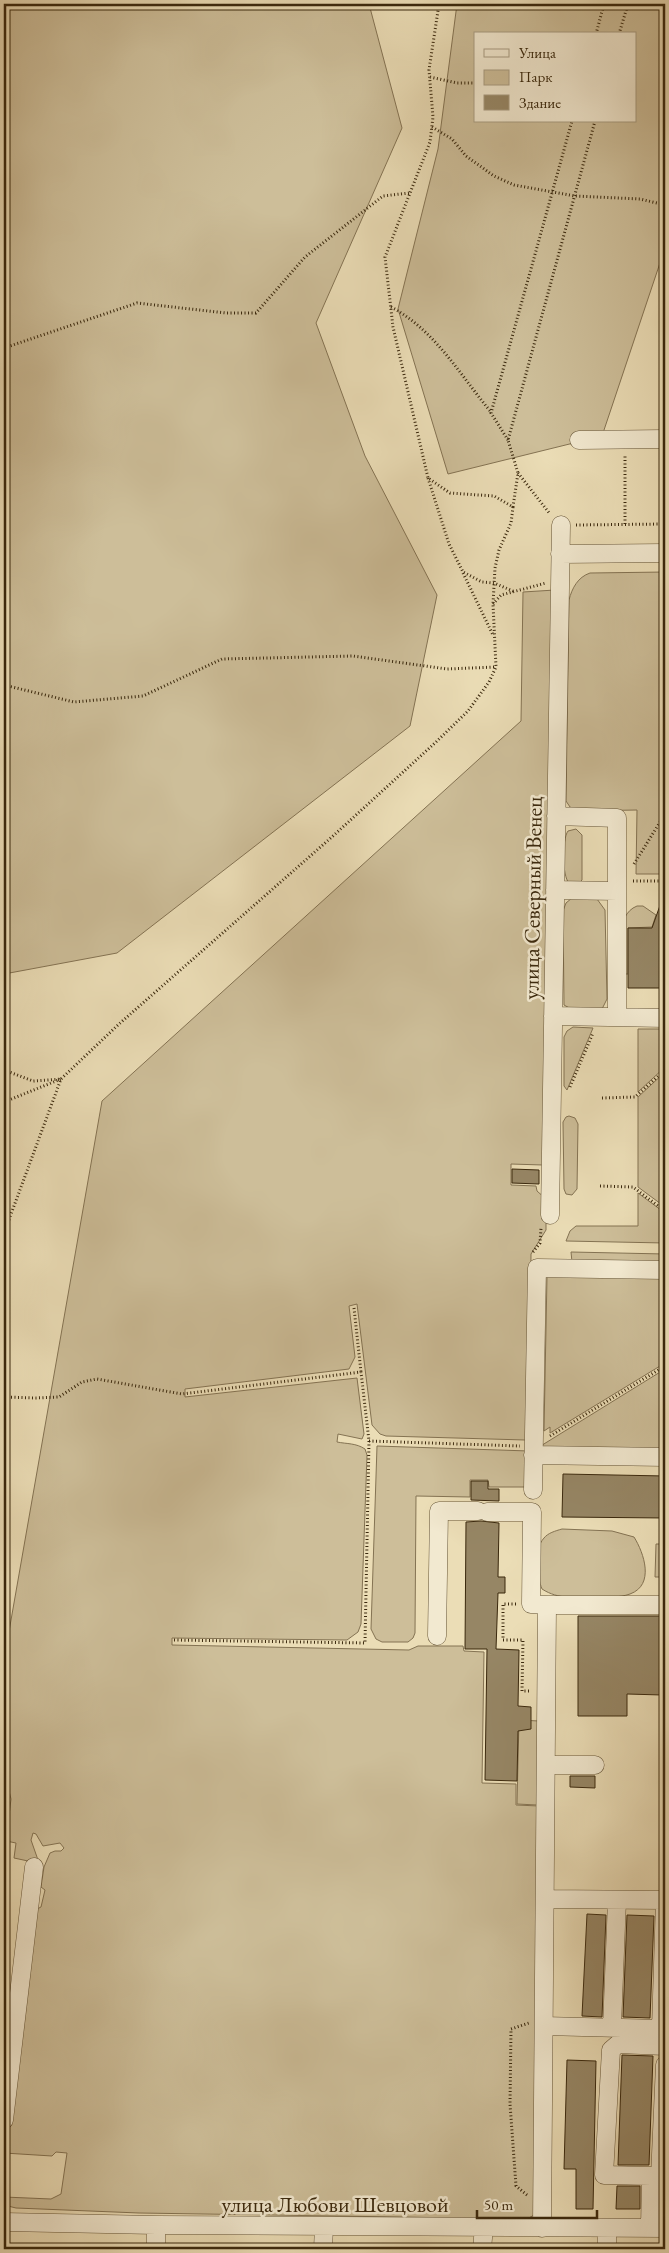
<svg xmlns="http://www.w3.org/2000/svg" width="669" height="2253" font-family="'EB Garamond',serif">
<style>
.green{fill:#cdbe99;stroke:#847353;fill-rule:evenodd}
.building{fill:#968665;stroke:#3a280d}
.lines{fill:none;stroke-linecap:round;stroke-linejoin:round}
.minor-casing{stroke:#665537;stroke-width:19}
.path{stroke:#3a280d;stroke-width:3;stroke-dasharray:1 2.5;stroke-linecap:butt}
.minor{stroke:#f2e9d0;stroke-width:18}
.labels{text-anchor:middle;stroke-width:5;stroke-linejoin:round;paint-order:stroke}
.street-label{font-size:22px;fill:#3a280d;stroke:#f2e9d0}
</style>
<rect width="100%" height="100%" fill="#ebddb6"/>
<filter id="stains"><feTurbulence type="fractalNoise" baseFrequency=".004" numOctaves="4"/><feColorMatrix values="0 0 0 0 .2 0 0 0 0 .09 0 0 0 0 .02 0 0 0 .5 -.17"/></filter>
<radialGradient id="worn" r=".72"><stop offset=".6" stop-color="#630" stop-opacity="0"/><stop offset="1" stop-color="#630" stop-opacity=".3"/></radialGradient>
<path class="green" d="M4 4H369L402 128 316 323 365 456 437 595 410 726 117 953 4 974Z
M457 4H665V248L602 436 448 474 398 309 438 149ZM475 34H635V121H475Z
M665 572V874H636L637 810 577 811 570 807 566 801 569 600C572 588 578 577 590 573Z
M555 590 543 1165 511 1164V1185L536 1186 537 1191 546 1199V1230L531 1254 529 1436 525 1440 386 1436 380 1434 372 1425 357 1304 349 1306 355 1357 349 1369 185 1389V1397L357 1378 364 1434 362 1439 338 1434 337 1442C347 1444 356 1443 365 1449L367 1455 361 1624 358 1632 347 1640 172 1638V1645L409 1650 418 1646H463L464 1651 484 1652 482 1783 516 1784V1805L539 1806 534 2215 527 2219 139 2213 16 2208 4 2205V2197L51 2199 61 2194 67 2153 56 2152 52 2156 4 2153V2132L35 1910 41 1907 45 1890 41 1887 44 1867 50 1853 55 1851H61L64 1848 60 1843 43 1846 36 1834 33 1833 31 1840 38 1860 28 1861 14 1858 16 1843 6 1841 11 1799 4 1771V1660L102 1101 521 721 523 592Z
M576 829 582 835V880L580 882 569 883C562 876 562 839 568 831Z
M572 898 597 899 605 910 607 999 602 1009 575 1011 564 1005 563 911 566 903Z
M637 906H643L656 915 652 927 628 928V974H621C621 954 614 915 637 906Z
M573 1027 593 1028 567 1090 564 1086V1037L567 1031Z
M638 1029H665V1067L638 1092Z
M665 1072V1207L638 1187V1097Z
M569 1116 575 1118 578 1124 577 1189 572 1195 566 1194 564 1189 563 1122 566 1117Z
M638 1193 665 1213V1243L566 1241 570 1231 576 1226H638Z
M571 1252 665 1254V1264L572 1262Z
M665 1275V1363L550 1433V1427L544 1431 547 1276Z
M665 1369V1449L539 1447Z
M377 1446 529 1451 527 1487H489L488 1480H470V1497L416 1496 415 1633 413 1638 408 1642H382L376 1639 371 1629Z
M562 1529 612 1531 634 1537C644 1553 655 1585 630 1594 619 1598 606 1597 595 1597 575 1597 559 1600 542 1589 537 1576 533 1550 544 1538 548 1533 555 1531 562 1529Z
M656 1544H665V1577H655Z
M519 1720 539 1721 537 1805 517 1804Z"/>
<path class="building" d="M663 897H665V988H628V928H652Z
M512 1169 539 1170V1184L512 1183Z
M563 1474 665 1476V1518L562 1517Z
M471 1481H488V1489H499V1501L471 1500Z
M481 1521 499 1523 498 1577H505V1593H498L496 1649 519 1650 518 1706 531 1707V1729L518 1731 517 1781 485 1780 487 1649H465L466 1522Z
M578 1616H665V1682H662V1695L627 1694V1716H578Z
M570 1776H595V1788L570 1787Z
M587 1914 606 1915 602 2017 582 2016Z
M627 1915 654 1916 650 2018 623 2017Z
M622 2055 653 2056 649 2165H618Z
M567 2060 596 2061 593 2209H576V2169H564Z
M617 2186H640V2209H616Z"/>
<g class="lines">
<g class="minor-casing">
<path id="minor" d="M579 440 665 439
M560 554 665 553
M556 816 617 818V1017
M555 890 617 891
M553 1016 665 1018
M550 1215 561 525
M533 1455 665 1457
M533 1490 537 1268 665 1270
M487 1512H532L531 1604 547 1605 542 2228
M547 1605H665
M437 1636 439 1511H478
M546 1765H595
M545 1899 665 1900
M544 2026 661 2029 665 1900
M612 2027 617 1900
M4 2120 34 1867
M651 2176 604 2175 611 2050 618 2044 665 2046
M4 2222 156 2225 665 2228
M156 2225V2249
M607 2228V2249
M650 2228 651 2176 660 2177 665 2065
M323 2249 324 2227
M482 2249 484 2227"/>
</g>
<path class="path" d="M596 34 604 4
M619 34 628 4
M430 77 457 83H475
M432 127 452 139 466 156 494 176 514 185 575 196 640 199 665 205
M391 307C435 330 460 375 491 412
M4 348 137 303 226 313H256L305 257 383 196 409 193
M508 440 491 413 572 121
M518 473 550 514
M428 478 449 544 463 572 482 582 494 583 515 592
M513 507 518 473 508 440 595 121
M625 524V455
M576 525 665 524
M463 573 493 635
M493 604 501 595 546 583
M4 685 74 702 143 696 222 659 353 656 447 669 496 667
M634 864 665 814
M633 881H665
M4 1070 33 1081 61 1079 4 1102
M570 1087 593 1033
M602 1098 635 1097 665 1070
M600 1186 633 1187 665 1211
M4 1233 61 1079 119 1024 333 836 436 742 468 711 489 682 496 667 493 604 495 568 499 550 511 523 513 507 494 496 450 493 428 478 393 327 385 257 430 142 433 117 429 70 439 4
M533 1252 540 1243 541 1228
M354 1308 361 1372
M4 1397 36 1398 59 1397 82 1382 97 1379 182 1394 361 1372 369 1441 365 1643 173 1640
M550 1436 665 1366
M369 1441 520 1446
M516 1604H503V1640H523L522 1691H531
M527 2195 516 2186 510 2104 511 2029 529 2023"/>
<use href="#minor" class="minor"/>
</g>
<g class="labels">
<g class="street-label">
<text transform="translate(532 898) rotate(-89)" y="8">улица Северный Венец</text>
<text x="335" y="2212">улица Любови Шевцовой</text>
</g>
</g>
<rect width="669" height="2253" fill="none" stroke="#ebddb6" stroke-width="20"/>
<rect x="5" y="5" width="659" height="2243" fill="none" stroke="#3a280d" stroke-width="2.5"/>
<rect x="10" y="10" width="649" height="2233" fill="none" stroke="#3a280d"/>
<rect x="474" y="32" width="162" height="90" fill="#f2e9d0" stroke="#a89c82"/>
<rect x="484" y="49" width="25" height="8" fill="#f2e9d0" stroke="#a89c82"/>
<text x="519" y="58" font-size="15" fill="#3a280d">Улица</text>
<rect x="484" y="70" width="25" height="15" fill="#cdbe99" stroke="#a89c82"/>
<text x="519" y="82" font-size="15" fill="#3a280d">Парк</text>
<rect x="484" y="95" width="25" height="15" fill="#968665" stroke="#a89c82"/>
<text x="519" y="108" font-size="15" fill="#3a280d">Здание</text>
<path d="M477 2210v8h120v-8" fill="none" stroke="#3a280d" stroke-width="2.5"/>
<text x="484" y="2210" font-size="15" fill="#3a280d" stroke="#f2e9d0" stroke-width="4" paint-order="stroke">50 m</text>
<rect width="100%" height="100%" filter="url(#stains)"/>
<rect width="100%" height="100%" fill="url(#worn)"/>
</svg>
